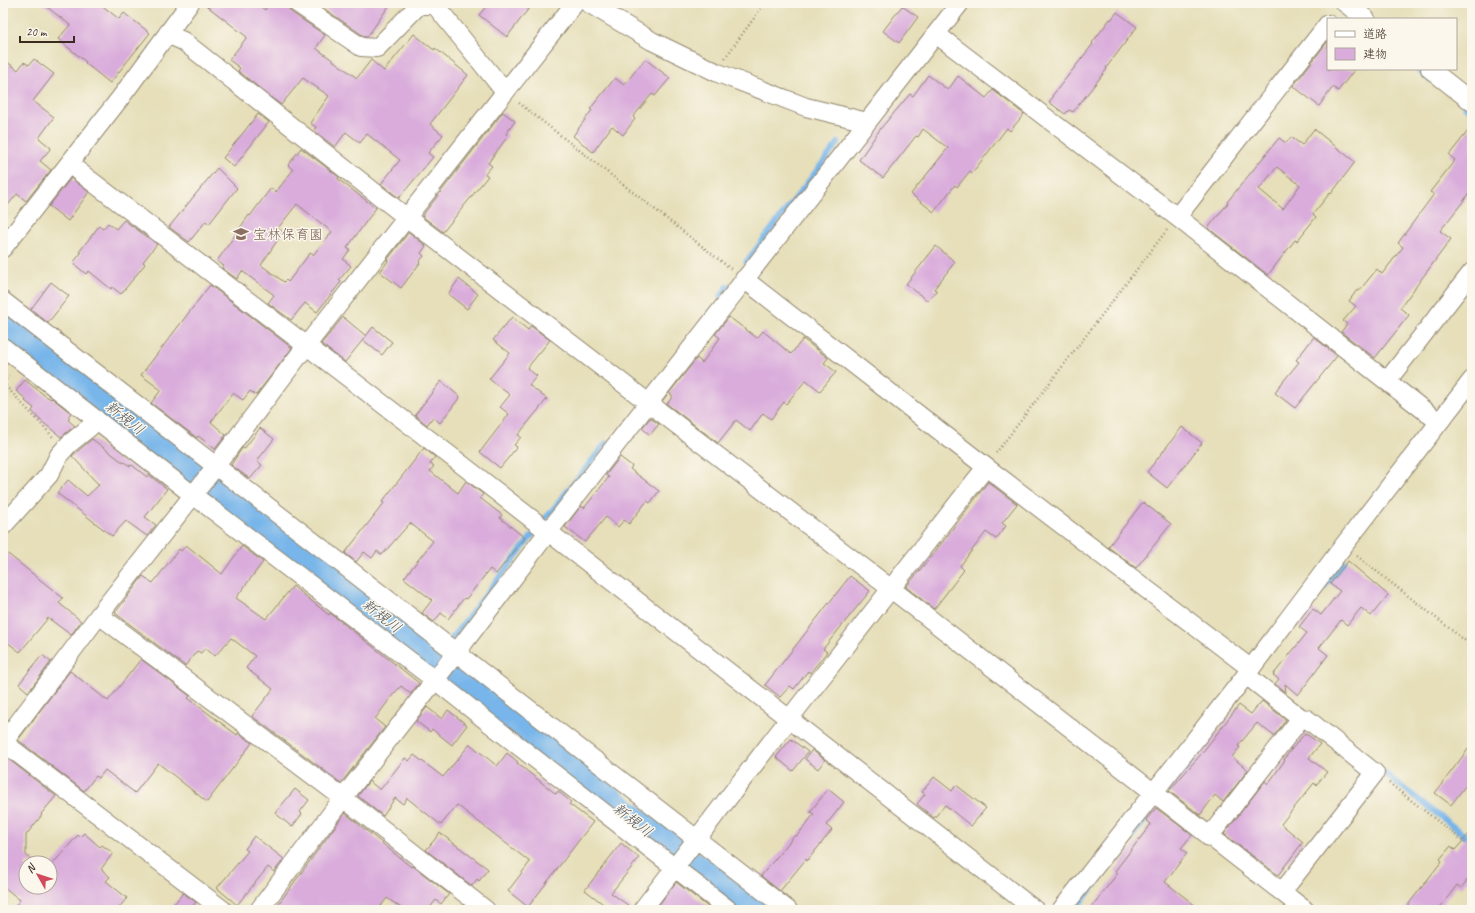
<svg xmlns="http://www.w3.org/2000/svg" width="1475" height="913" font-family="Caveat,'Klee One',sans-serif">
<style>
.lines{fill:none;stroke-linecap:round;stroke-linejoin:round}
.stream{stroke:#77b5ea;stroke-width:5.5}
.river{stroke:#77b5ea;stroke-width:32}
.building{fill:#d9acdb;fill-rule:evenodd}
.minor-casing{stroke:#90846c;stroke-width:20}
.path{stroke:#90846c;stroke-width:2.5;stroke-dasharray:1 3;stroke-linecap:butt}
.minor{stroke:#fff;stroke-width:18}
.labels{text-anchor:middle;stroke-width:3;stroke-linejoin:round;paint-order:stroke}
.education-label{font-size:14px;fill:#785e54;stroke:#fbf7ec;text-anchor:start}
.water-label{font-size:15px;font-style:italic;fill:#4d545b;stroke:#fbf7ec}
</style>
<rect width="100%" height="100%" fill="#fbf7ec"/>
<filter id="ink" filterUnits="userSpaceOnUse"><feTurbulence type="fractalNoise" baseFrequency=".025" numOctaves="2"/><feDisplacementMap in="SourceGraphic" scale="8" xChannelSelector="R" yChannelSelector="G"/><feConvolveMatrix kernelMatrix="1 2 1 2 8 2 1 2 1" color-interpolation-filters="sRGB"/></filter>
<filter id="wash" filterUnits="userSpaceOnUse"><feTurbulence type="fractalNoise" baseFrequency=".012" numOctaves="4" result="noise"/><feDisplacementMap in="SourceGraphic" scale="16" xChannelSelector="R" yChannelSelector="G"/><feGaussianBlur stdDeviation="0.9" result="paint"/><feColorMatrix in="noise" values="0 0 0 0 0 0 0 0 0 0 0 0 0 0 0 0 0 1.4 0 .05"/><feComposite in="paint" operator="in"/></filter>
<g filter="url(#wash)">
<rect width="100%" height="100%" fill="#e6dfba"/>
<g class="lines">
<path class="stream" d="M1416 69 1429 79
M1464 106 1472 112
M746 262 838 143
M720 297 728 286
M545 519 606 443
M1308 607 1344 562
M436 658 535 532
M1379 769 1472 841
M1169 790 1213 731
M1075 910 1153 810"/>
<path class="river" d="M3 323 536 736 565 768 701 873 742 897 759 910"/>
</g>
<g id="blocks">
<path class="building" d="M42 3H99L119 19 124 13 150 33 110 83 85 63 86 62 58 39 70 25Z
M203 3H256L265 10 270 3H287L288 8 291 12 325 35 316 48 357 78 371 60 384 71 414 34 434 50 435 48 468 75 430 124 443 135 428 153 433 157 399 198 381 184 400 160 367 134 360 143 346 132 335 147 314 131 316 127 310 123 329 96 303 78 281 105 238 71 240 68 229 60 247 37Z
M316 3H391L367 37H365Z
M489 3H533L507 37 479 15Z
M902 6 918 17 899 43 883 31Z
M1117 12 1137 27 1106 68 1107 69 1073 112 1069 110 1065 114 1049 102 1053 97 1052 96 1093 44 1092 43 1110 19 1111 20Z
M1328 41V69H1355L1338 91 1333 87 1319 106 1293 86Z
M3 59 18 70 24 62 29 65 34 59 54 74 33 101 54 117 39 138 51 148 40 161 51 170 26 201 17 194 3 211Z
M645 59 670 78 655 96 652 94 633 117 635 119 623 135 612 126 593 152 573 136 592 110 590 109 615 78 624 85Z
M928 75 948 90 958 76 986 98 993 90 1024 114 1010 131 1007 128 972 173 970 171 957 187 955 185 934 212 911 194 948 148 923 129 918 137 916 136 883 178 859 160 881 128 910 94 913 96Z
M503 112 515 121 506 134 508 136 488 163 492 166 485 174 488 176 443 232 422 216Z
M258 114 269 122 234 167 223 158Z
M1472 126V190L1440 231 1451 239 1400 308 1409 315 1375 358 1341 332 1347 324 1343 321 1356 306 1349 301 1357 290 1359 291 1377 269 1382 274 1403 247 1398 243 1434 194 1430 192 1455 160 1449 155Z
M1314 129 1355 162 1331 194 1330 193 1313 214 1316 217 1297 241 1295 240 1268 275 1208 228 1228 203 1227 202 1279 138 1286 143 1291 137 1302 145ZM1277 167 1300 185 1283 209 1259 189Z
M301 148 339 177 338 179 376 208 347 248 350 250 343 259 351 266 339 280 341 282 317 312 305 303 291 320 268 303 274 295 242 271 237 279 222 268 224 266 217 261 249 215 250 216 271 188 276 192 293 170 288 165ZM297 204 332 232 313 255 310 253 288 282 286 280 284 282 261 265 283 232 278 228Z
M217 168 237 188 209 224 206 221 189 242 169 227Z
M71 178 89 192 68 221 49 206Z
M124 220 157 244 143 262 145 264 121 294 112 287 111 289 89 271 86 274 73 263 81 253 79 252 99 226 103 229 108 223 116 229Z
M409 232 426 246 421 253 424 256 419 262 420 263 401 288 380 272 388 261 387 260Z
M936 246 955 262 934 289 937 291 928 301 906 284Z
M459 279 478 294 467 309 448 294Z
M51 282 69 296 48 323 31 309Z
M210 285 292 348 256 395 250 391 243 400 233 393 211 422 226 435 215 449 198 436 197 438 151 403 161 390 141 375Z
M343 317 366 336 345 362 321 344Z
M512 317 528 330 531 326 550 340 527 368 537 376 529 385 547 399 518 435 521 437 514 445 517 447 500 468 480 452 509 414 500 407 510 395 489 379 510 353 493 340Z
M729 317 757 338 763 331 791 354 803 339 828 358 824 363 836 372 820 391 806 380 786 404 784 402 771 419 763 413 750 431 736 420 718 443 667 404 673 396 669 393 697 358 702 363 720 338 715 334Z
M373 327 392 342 382 355 363 340Z
M1314 337 1337 356 1295 408 1275 393 1278 389H1277L1299 362 1296 360Z
M25 380 44 395 51 399 52 398 71 413 68 417 70 418 68 420 75 426 61 437 40 420 32 411 34 408 25 401 26 399 16 391Z
M441 381 460 397 440 423 433 417 427 425 415 415Z
M650 418 659 424 650 435 642 428Z
M1182 427 1202 443 1167 488 1147 472Z
M260 428 274 439 257 461 262 465 250 479 231 465 242 448 244 449Z
M92 439 124 463V462L130 466 132 465 147 477 148 474 167 489 145 517 156 525 147 536 126 521 112 536 57 493 68 480 87 496 99 485 72 456Z
M424 448 435 457 430 464 434 466 430 471 458 493 466 481 483 494 480 498 502 515 500 518 525 538 496 574 490 569 466 599 464 598 448 619 441 613 434 622 422 613 432 600 404 578 433 541 410 523 382 555 377 551 372 558 364 552 356 562 345 553 384 503 382 502Z
M620 457 632 466 630 469 659 491 650 503 647 501 629 524 624 520 618 527 606 517 585 542 565 527 581 506 584 508 609 477 606 475Z
M988 482 1017 504 1002 523 1006 526 996 539 986 532 960 566 964 570 934 609 906 587 937 549Z
M1143 502 1171 524 1136 568 1108 547Z
M186 545 222 574 242 546 263 562 236 598 266 619 293 586 329 615 330 613 419 683 411 694 401 686 392 696 375 719 385 727 341 783 252 716 273 689 246 668 255 656 231 638 215 656 205 648 201 653 197 651 185 666 115 613 143 576 153 583 179 549 181 551Z
M3 550 63 598 59 603 81 621 71 635 48 618 20 652 3 639Z
M1348 561 1388 595 1371 616 1361 608 1347 625 1341 620 1319 648 1328 655 1314 674 1298 695 1285 684 1286 693 1275 684 1279 679 1273 675 1307 633 1299 627 1313 609 1321 615 1340 591 1330 584Z
M850 576 870 591 823 649 827 652 810 673 808 671 794 689 790 686 780 697 765 685Z
M42 655 51 662 28 692 19 684Z
M141 659 190 696 188 698 237 735 238 733 252 743 207 802 158 763 135 793 105 770 99 778 96 776 84 791 18 740 70 671 108 701Z
M1262 701 1286 720 1274 736 1257 723 1238 746 1240 747 1232 757 1248 770 1223 802 1215 795 1200 815 1169 791 1202 753 1239 705 1251 714Z
M427 707 442 719 448 710 467 725 452 745 432 729 430 732 416 721Z
M1305 733 1320 744 1309 758 1327 772 1316 785 1314 783 1281 824 1303 842 1278 875 1224 834 1265 781 1268 784 1285 760 1284 759 1291 750 1290 749 1291 748V750Z
M791 739 808 752 793 771 776 757Z
M470 744 497 766 507 753 518 762 517 763 556 794 558 791 571 802 569 804 593 822 528 907 508 891 530 862 457 805 441 825 407 798 403 804 395 798 383 816 358 796 369 781 380 790 405 758 409 761 414 755 443 777Z
M1472 744V777L1451 805 1435 793Z
M812 750 825 760 818 769 805 759Z
M3 755 56 796 41 814 42 815 26 835V855L36 863H26V887H50V867L78 835 80 837 84 833 100 847 102 845 113 853 101 869 110 877 106 881 127 898 117 910H12L20 900 3 886Z
M934 777 952 791 956 785 986 808 971 826 945 805 934 818 917 804 925 794 922 792Z
M295 789 309 800 300 812 302 814 292 827 275 813Z
M828 789 844 802 826 825 832 830 807 861 806 859 780 891 761 876 795 835 797 836 814 814 810 812Z
M1156 808 1192 835 1181 848 1187 853 1165 882 1201 910H1089L1118 873 1115 871 1151 824 1146 820Z
M345 813 411 867 413 866 449 894 441 904 436 900 428 910H404L387 898 378 910H274Z
M1472 831V874L1461 888 1457 885 1438 910H1404L1442 861 1440 859 1451 846 1455 850Z
M440 833 488 869 479 881 477 879 472 886 426 850Z
M254 836 284 859 274 872 268 867 237 905 217 888 248 851 245 849Z
M621 843 639 858 611 893 632 908V910H611L585 890Z
M676 882 712 910H655Z
M183 893 196 902 190 910H169Z"/>
</g>
</g>
<g filter="url(#ink)">
<use href="#blocks" fill-opacity="0" stroke="#90846c" stroke-width="1"/>
<g class="lines">
<g class="minor-casing">
<path id="minor" d="M297 3 361 47 377 48 419 5H435L505 92
M588 3 652 41 718 73 806 107 867 122
M1345 3 1366 19
M167 34 183 41 406 217 890 588 1305 910
M936 34 1177 217 1439 422
M1430 69 1472 102
M69 164 452 457 1035 910
M1177 217 1328 24
M3 248 121 97 190 3
M744 279 986 467 1250 668
M3 301 788 910
M3 347 193 495 435 680 493 726 729 910
M1387 381 1472 272
M3 526 49 475 59 455 69 444 90 427 96 419
M99 615 343 798 486 910
M1246 675 1301 718 1307 719 1375 773 1282 892
M3 742 223 910
M3 743 99 615 212 471 306 346 575 3
M1209 837 1301 718
M259 910 343 798 456 653 548 532 960 3
M642 910 789 719 986 467
M1061 910 1246 675 1344 545 1472 380"/>
</g>
<path class="path" d="M725 58 765 3
M519 103 731 269
M3 382 10 375
M3 383 53 437
M996 453 1167 230
M1357 556 1472 646
M1389 783 1472 848"/>
<use href="#minor" class="minor"/>
</g>
</g>
<defs>
<g id="school-bare" transform="scale(1.2)"><path d="M0-5L7-2L0 1L-7-2ZM-4 1L0 2.5L4 1V4Q0 6-4 4Z" fill="#8d6e63" stroke="#fbf7ec" stroke-width="2.5" paint-order="stroke"/></g>
</defs>
<g fill-rule="evenodd">
<use href="#school-bare" x="241" y="234"/>
</g>
<g class="labels">
<g class="education-label">
<text x="253" y="239">宝林保育園</text>
</g>
<g class="water-label">
<text transform="translate(125 418) rotate(38)" y="5">新規川</text>
<text transform="translate(382 616) rotate(38)" y="5">新規川</text>
<text transform="translate(633 820) rotate(38)" y="5">新規川</text>
</g>
</g>
<rect width="1475" height="913" fill="none" stroke="#fbf7ec" stroke-width="16"/>
<rect x="1327" y="18" width="130" height="52" fill="#fbf7ec" stroke="#aea59a"/>
<rect x="1335" y="31" width="20" height="6" fill="#ffffff" stroke="#aea59a"/>
<text x="1363" y="38" font-size="12" fill="#3b2a1e">道路</text>
<rect x="1335" y="48" width="20" height="12" fill="#d9acdb" stroke="#aea59a"/>
<text x="1363" y="58" font-size="12" fill="#3b2a1e">建物</text>
<g transform="translate(38 875) rotate(309)"><circle r="19" fill="#fbf7ec" stroke="#aea59a"/>
<path d="M0-3L7 15L0 10L-7 15Z" fill="#d1495b"/>
<text y="-6" font-size="11" font-weight="bold" text-anchor="middle" fill="#3b2a1e">N</text>
</g>
<path d="M20 36v6h54v-6" fill="none" stroke="#3b2a1e" stroke-width="2"/>
<text x="26" y="36" font-size="12" fill="#3b2a1e" stroke="#fbf7ec" stroke-width="3" paint-order="stroke">20 m</text>
</svg>
